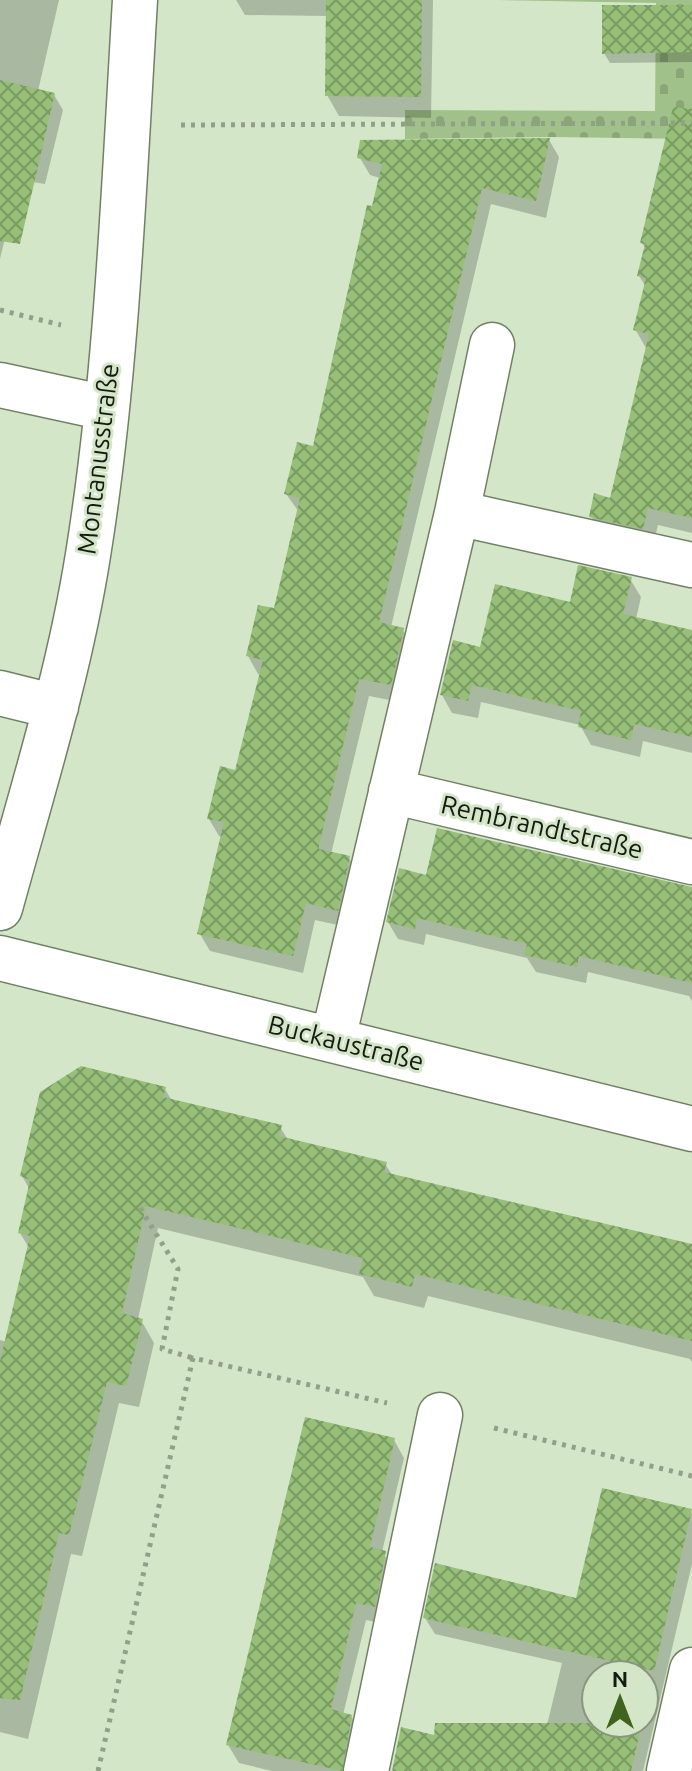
<svg xmlns="http://www.w3.org/2000/svg" width="692" height="1771" font-family="Ubuntu,sans-serif">
<style>
.cemetery{fill:url(#cemetery-stones)}
.shadow{fill:#0003;fill-rule:evenodd}
.building{fill:url(#building-cross-hatch)}
.lines{fill:none;stroke-linecap:round;stroke-linejoin:round}
.minor-casing{stroke:#718166;stroke-width:47}
.path{stroke:#92a089;stroke-width:5;stroke-dasharray:4 6;stroke-linecap:butt}
.minor{stroke:#fff;stroke-width:44}
.labels{text-anchor:middle;stroke-width:6;stroke-linejoin:round;paint-order:stroke}
.street-label{font-size:26px;fill:#151b11;stroke:#d4e6c8}
</style>
<defs>
<pattern id="cemetery-stones" width="16" height="16" patternUnits="userSpaceOnUse" patternTransform="scale(2)"><rect width="16" height="16" fill="#a1c18a"/><path d="M2 7V4a2 2 0 0 1 4 0v3zM10 15v-3a2 2 0 0 1 4 0v3z" fill="#8aa576"/></pattern>
<pattern id="building-cross-hatch" width="8" height="8" patternUnits="userSpaceOnUse" patternTransform="scale(2)"><rect width="8" height="8" fill="#96bf78"/><path d="M0 0l8 8M0 8l8-8" fill="none" stroke="#799a61"/></pattern>
</defs>
<rect width="100%" height="100%" fill="#d4e6c8"/>
<path class="cemetery" d="M497 0H692V139L554 137 405 139V110L655 111 656 3Z"/>
<path class="shadow" d="M0 0H59L38 91 54 95 63 110 45 184 19 180 0 259Z
M236 0H433L431 118 339 116 327 95 328 16 245 15Z
M692 7V62L610 63 604 53Z
M549 140 559 157 546 218 491 204 391 627 403 630 413 648 400 702 369 696 331 854 349 858 359 876 347 927 315 920 303 973 210 951 200 934 222 837 219 836 209 819 237 772 261 674H258L248 656 276 610 299 512 286 494 315 448 380 178 370 175 360 158Z
M692 174V533L658 525 653 546 602 534 591 516 612 500 646 348 635 329 646 287 639 276 646 249 642 243Z
M630 579 641 597 636 619 692 632V753L643 741 640 757 591 745 580 725 481 702 478 718 452 713 442 695 482 649 571 604Z
M427 877 692 890V1001L689 996 588 972 586 983 536 972 527 958 426 934 424 945 398 939 388 922Z
M165 1089 172 1101 280 1127 288 1140 385 1164 393 1176 692 1247V1362L690 1359 428 1296 424 1308 374 1296 363 1277 158 1228 138 1319 141 1320 154 1343 139 1407 119 1403 82 1556 71 1554 28 1739 0 1732V1340L7 1342 29 1248 20 1233 30 1190 22 1176Z
M394 1440 404 1458 382 1552 395 1571 384 1624 366 1620 343 1715 351 1716 361 1735 355 1771H272L239 1763 228 1745Z
M692 1512V1564L643 1771H392L528 1760 548 1721 562 1663 435 1634 425 1618 578 1601ZM596 1675H644V1723H596Z"/>
<path class="building" d="M326 0H422L421 97 325 96Z
M602 5H692V52L602 54Z
M0 80 55 93 20 244 0 241Z
M673 107 692 109V518L648 508 643 529 589 517 594 493 610 498 649 334 633 330 646 278 637 276 645 244 640 243Z
M550 138 536 201 482 188 379 622 404 628 391 685 359 679 319 845V849L350 856 338 911 306 903 293 956 197 934 224 822 207 819 220 766 235 770 263 660 246 656 258 605 274 608 300 498 284 494 297 442 313 446 367 205 372 206 382 164 357 158 360 140Z
M578 565 632 577 623 614 692 630V737L634 724 631 740 604 734 578 727 581 711 472 685 468 701 440 695 453 640 480 647 495 584 570 602Z
M437 828 692 887V983L579 956 577 967 524 955 527 944 417 918 415 929 386 922 399 868 426 875Z
M81 1066 166 1087 163 1097 282 1125 279 1136 387 1162 384 1172 692 1244V1341L415 1274 412 1287 359 1274 363 1258 146 1206 122 1313 143 1319 126 1386 107 1382 69 1535 59 1533 20 1700 0 1698V1361L30 1236 18 1233 30 1180 20 1176 40 1092Z
M305 1417 395 1438 370 1547 386 1551 375 1607 356 1603 331 1709 352 1715 342 1771 226 1745Z
M602 1488 692 1509 654 1671 423 1618 435 1563 576 1598Z
M435 1723H642L631 1771H392L401 1727 434 1735Z"/>
<g class="lines">
<g class="minor-casing">
<path id="minor" d="M0 385 106 408
M457 513 492 345
M0 693 56 707
M391 791 692 862
M0 908C32 791 69 675 88 555 117 375 124 183 135 0
M0 958 692 1129
M333 1039 457 513 692 565
M366 1771 440 1415
M669 1771 692 1670"/>
</g>
<path class="path" d="M181 125 692 123
M0 310 61 325
M140 1208 178 1269 162 1349 193 1358
M494 1428 692 1476
M98 1771 193 1358 387 1403"/>
<use href="#minor" class="minor"/>
</g>
<g class="labels">
<g class="street-label">
<text transform="translate(98 459) rotate(-83)" y="9">Montanusstraße</text>
<text transform="translate(542 827) rotate(13)" y="9">Rembrandtstraße</text>
<text transform="translate(346 1043) rotate(14)" y="9">Buckaustraße</text>
</g>
</g>
<g transform="translate(620 1699)"><circle r="38" fill="#d4e6c8" stroke="#88957f" stroke-width="2"/>
<path d="M0-6L14 30L0 20L-14 30Z" fill="#40641d"/>
<text y="-12" font-size="22" font-weight="bold" text-anchor="middle" fill="#151b11">N</text>
</g>
</svg>
